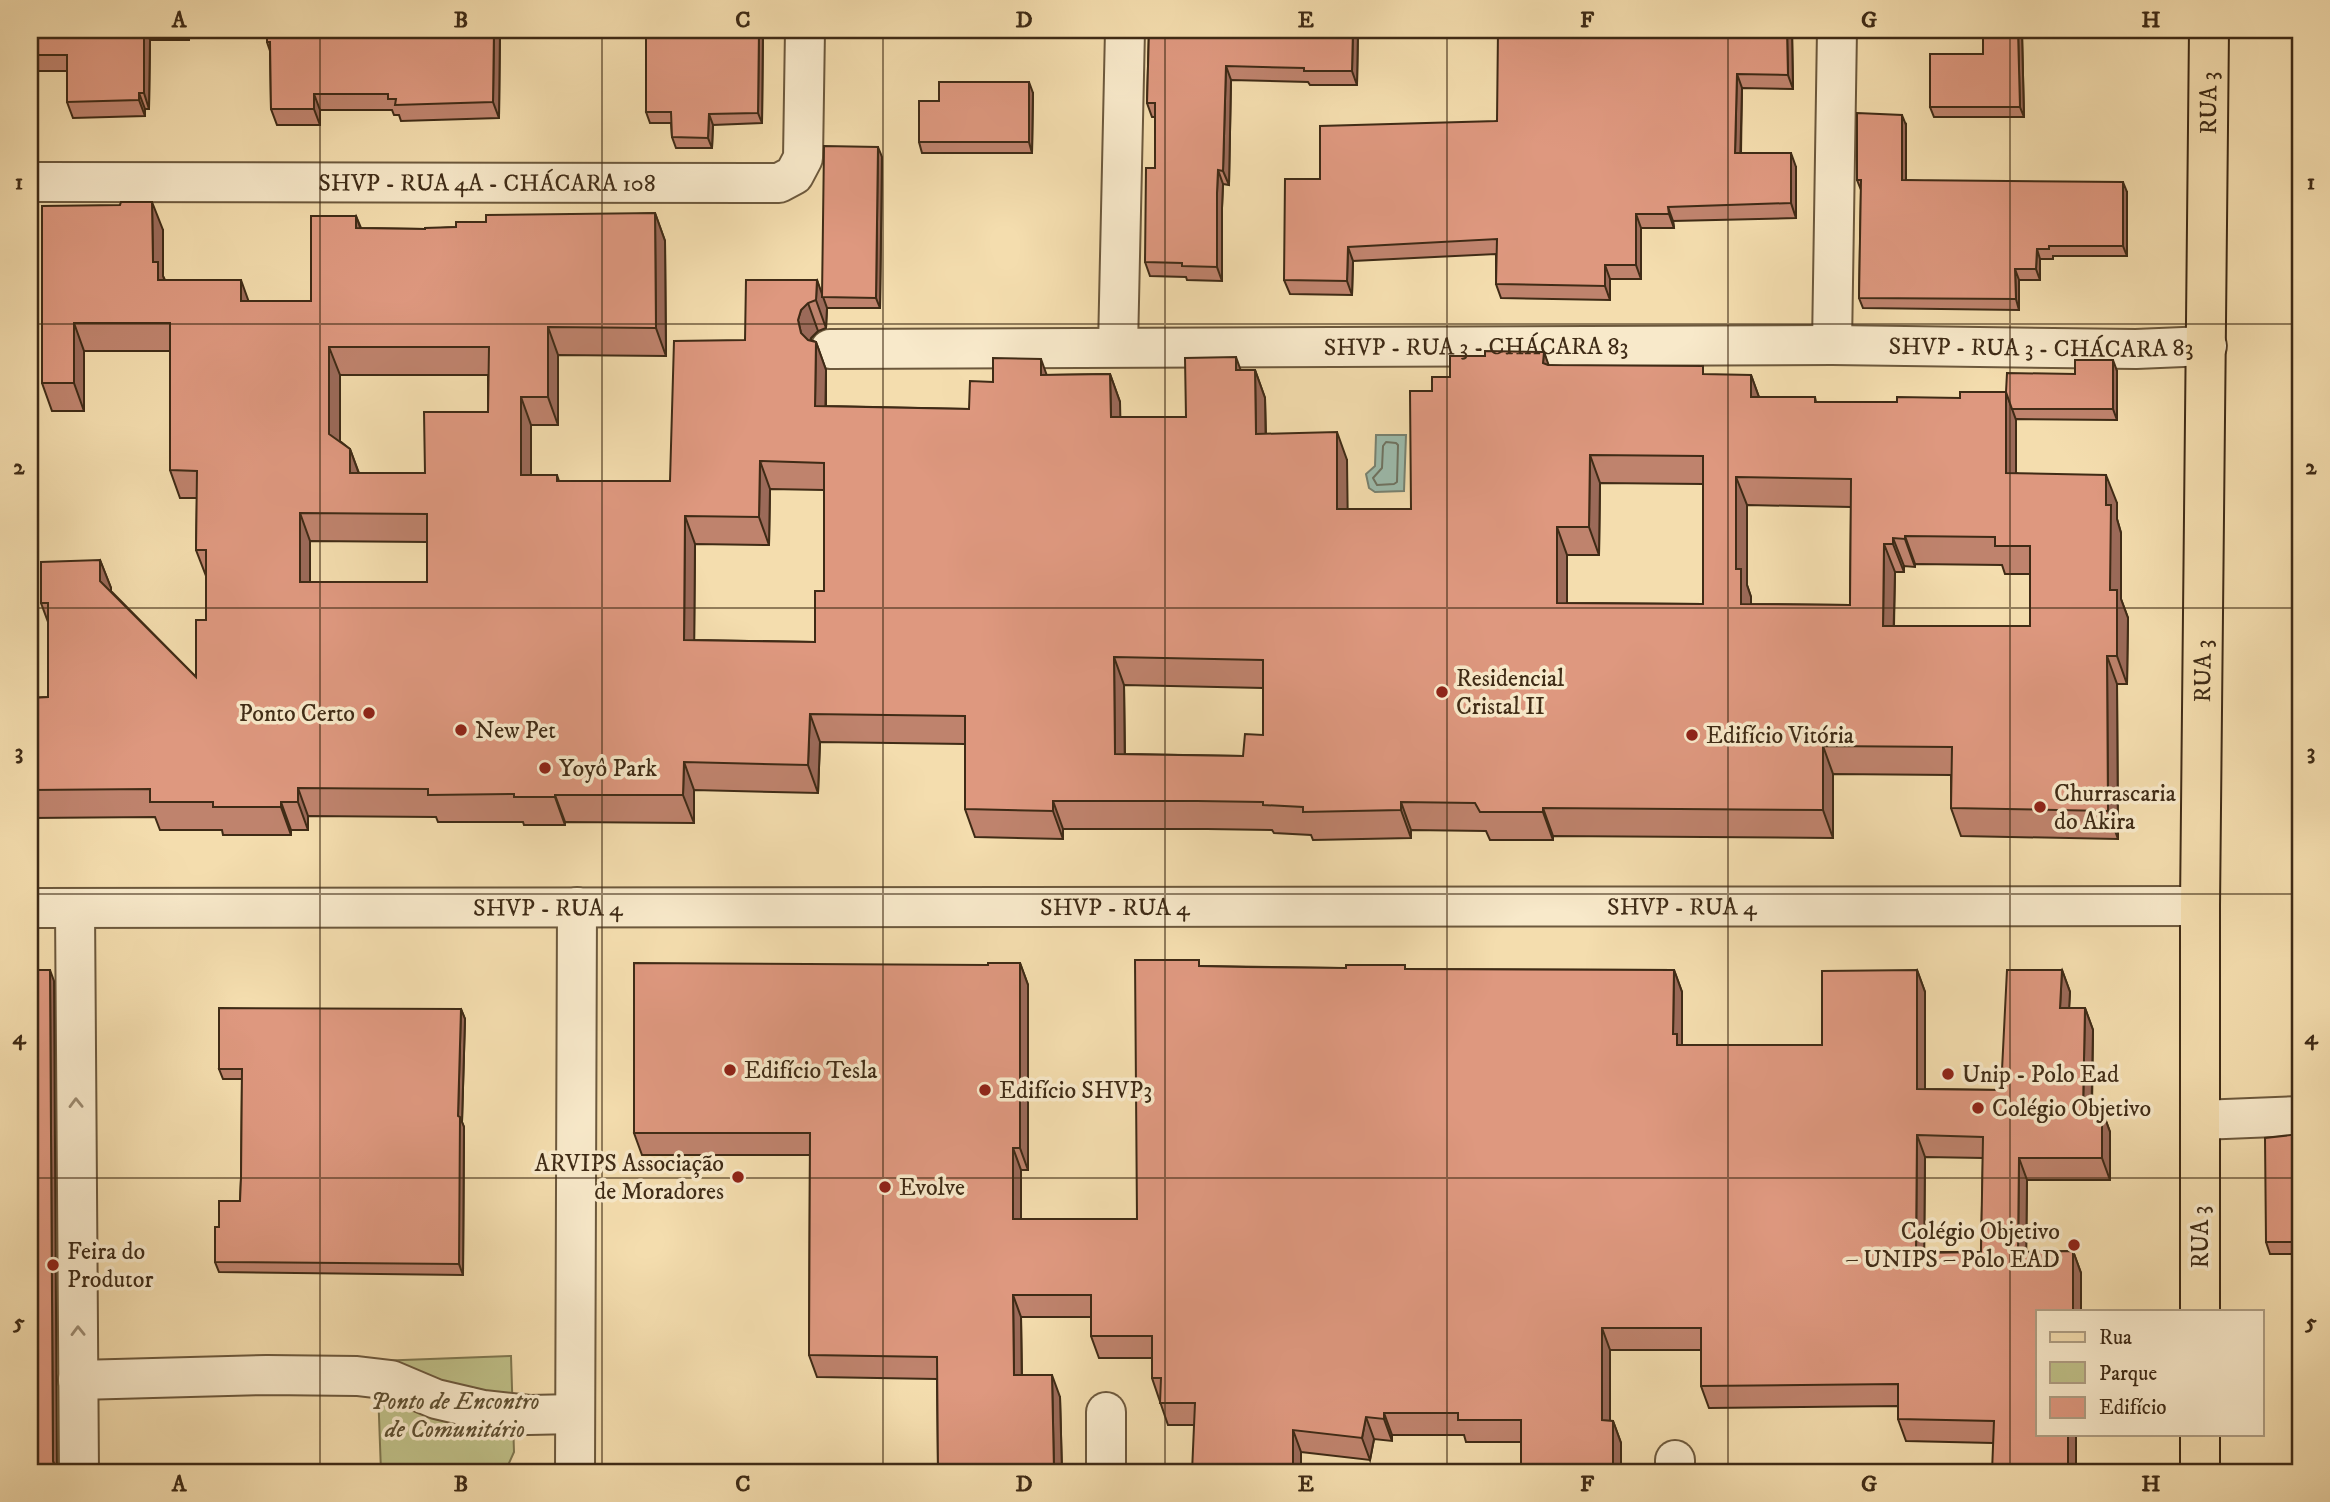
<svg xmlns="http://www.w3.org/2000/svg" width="2330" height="1502" font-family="'IM FELL DW Pica',serif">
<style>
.green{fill:#bfc088;stroke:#7f764f;stroke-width:2}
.water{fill:#9cbbac;stroke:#778170;stroke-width:2}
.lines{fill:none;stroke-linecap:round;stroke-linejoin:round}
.shore{stroke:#6e7361;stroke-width:2}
.minor-casing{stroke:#6c583c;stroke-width:42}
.major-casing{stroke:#3f2b16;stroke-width:42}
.minor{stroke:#f8e9ca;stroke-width:38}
.major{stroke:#f4ddae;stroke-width:38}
.wall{fill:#bf836d;stroke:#3f2b16;stroke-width:2;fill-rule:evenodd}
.shaded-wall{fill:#9b6a59;stroke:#3f2b16;stroke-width:2}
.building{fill:#de987f;stroke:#3f2b16;stroke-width:2;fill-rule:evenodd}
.oneway{stroke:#9c8a70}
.grid{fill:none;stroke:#3f2b16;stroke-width:2;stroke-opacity:0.55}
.poi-dot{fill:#8f2418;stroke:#f8e9ca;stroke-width:2.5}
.labels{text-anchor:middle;stroke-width:7;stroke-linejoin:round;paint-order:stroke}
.street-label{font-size:24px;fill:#3f2b16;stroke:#f8e9ca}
.poi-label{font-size:24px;fill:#3f2b16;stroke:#f8e9ca;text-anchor:start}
.park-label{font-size:24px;font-style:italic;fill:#5f5032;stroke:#f8e9ca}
.neatline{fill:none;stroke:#3f2b16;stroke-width:2.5}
.grid-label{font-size:23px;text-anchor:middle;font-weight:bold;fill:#3f2b16}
</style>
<rect width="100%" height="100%" fill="#f4ddae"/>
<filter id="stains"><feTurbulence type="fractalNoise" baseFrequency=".00286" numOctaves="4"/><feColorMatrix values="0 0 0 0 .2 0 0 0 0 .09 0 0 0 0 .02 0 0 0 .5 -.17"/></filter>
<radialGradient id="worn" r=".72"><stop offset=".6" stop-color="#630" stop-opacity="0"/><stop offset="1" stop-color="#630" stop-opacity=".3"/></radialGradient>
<path class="green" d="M511 1356 514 1452 505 1472H381L377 1361Z"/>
<path class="water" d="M1376 435H1406L1404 491 1375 492 1369 488 1366 474 1375 466Z"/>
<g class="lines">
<path class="shore" d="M1386 442 1396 443 1398 445 1397 482 1394 484 1377 485 1373 478 1382 468 1383 446Z"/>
<g class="minor-casing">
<g id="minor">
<path id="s1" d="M30 182 779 183 794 175 803 158 805 30"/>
<path d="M1832 345 1837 30"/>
<path d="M1118 347 1125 30"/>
<path id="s2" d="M830 349 1832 345 2136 349 2207 346"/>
<path id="s3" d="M30 908 2200 906"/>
<path d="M75 908 79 1472"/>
<path d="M2200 1120 2300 1116"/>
<path d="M78 1380 267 1375 357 1376 391 1380 436 1399 483 1410 529 1415 575 1414"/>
<path d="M1675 1460V1472"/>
<path d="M575 1472 577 907"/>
<path d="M1106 1472V1412"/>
</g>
</g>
<g class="major-casing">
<g id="major">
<path id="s4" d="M2200 1311V906L2209 30"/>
<path d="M2200 1434V1472"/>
</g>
</g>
<use href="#minor" class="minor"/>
<use href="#major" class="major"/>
</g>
<path class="wall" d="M30 30H189V40H150L149 109H145V116L73 118 67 102V71H30Z
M267 30H500L499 118 401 121 399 115H394L392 110H320V125H277L271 109 270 51 267 42Z
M763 30 762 123 713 125 712 148H676L672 137 671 123H650L646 112Z
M1149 30H1358L1357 85H1310L1308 82 1231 80 1229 185 1223 184 1222 208V281L1187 280 1186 277 1150 276 1145 262 1155 168V117H1152L1147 103Z
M1792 30 1793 89 1742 88 1741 153 1796 167V218L1673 221 1674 228H1641V279H1610V300L1501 298 1496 284V254L1353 261 1352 295 1290 294 1284 280 1320 179 1497 121Z
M1983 30H2080V33H2022L2024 117H1934L1930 107 1983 54Z
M1033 93 1032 153H922L919 142 939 101Z
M1906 125V180L2127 192V256H2053V259H2040V280H2019V310L1863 308 1859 298 1861 190 1857 180Z
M882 157 880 308H827L826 328 818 331 811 338V340L816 342 826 370V406L969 409 993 382 1047 375 1110 374 1120 402V417H1186L1241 370H1255L1265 398 1266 434 1347 460V509H1411L1432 391 1450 377 1485 356 1544 352 1548 365 1706 375H1751L1759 397H1815L1816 402H1897L1960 398 2006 392 2075 374 2117 371V420L2016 419V473L2117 503V519L2121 533V599L2128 618 2127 684H2117L2118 839 1961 836 1951 808V775L1833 774V838L1553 836V840H1490L1486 831 1411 830V838L1313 840 1311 835 1274 833 1272 830 1207 829H1063V839L975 837 965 809V744L820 742 818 793 694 790V823L565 822V825H524L523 822H438L436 817 308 816V830H291V835H223L222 830H160L155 817 30 818V698L48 697V622L41 603 100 560 111 588V591L196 677 206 620V576L196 550 197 498H180L170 470V351H84V411H52L42 383 120 205 163 230V276L165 280 248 301H311L356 216 361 228 425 229 456 227 486 222 655 213 665 241 666 356 558 355V425H531V475H557L559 481H670L745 340 817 280 822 296ZM340 375H488V412L425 473H359L350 449 340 441ZM1600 483 1703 484V604L1567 603V555H1599ZM770 489 824 490V591L815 642 694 640 695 544 769 545ZM1747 505 1851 507 1850 605 1751 604V597L1747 585ZM310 541 427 542V582H310ZM1915 564 2002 565 2005 574H2030V626H1894L1895 572H1904V566L1915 567ZM1124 685 1263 688V735L1243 756 1125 754Z
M1020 963 1028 985V1170H1021V1219H1137L1201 966 1407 969 1674 970 1682 992V1045H1822L1917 970 1925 992V1089L2001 1090 2062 970 2070 992 2069 1008H2085L2093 1030 2092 1110H2102L2110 1132V1180H2027L2026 1252 2073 1251 2081 1273V1311H2038L2076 1434V1472L1993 1443 1906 1441 1898 1419V1406L1709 1408 1701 1386V1350H1610V1421H1613L1621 1443V1472H1521V1442H1466L1464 1435H1392V1441L1374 1439 1370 1460 1301 1452 1194 1425H1168L1152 1378V1358H1099L1091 1336V1317H1021L1022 1375 1060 1397 1062 1472 938 1470 937 1379 817 1377 809 1355 810 1155H642L634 1133 988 965ZM1925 1157 1983 1158 1981 1252H1924Z
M461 1009 465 1019 462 1122 464 1127 463 1275 219 1272 215 1262 219 1227 240 1201 241 1178 242 1079H223L219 1069Z
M2300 1134V1254H2270L2266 1242Z"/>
<path class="shaded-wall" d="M144 30H146L150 40 149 109 144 93Z
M186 30H189V40Z
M494 30H500L499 118 493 102Z
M759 30H763L762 123 758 113Z
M1353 30H1358L1357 85 1352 71Z
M1787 30H1792L1793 89 1788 75Z
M2018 30H2020L2022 33 2024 117 2020 107Z
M1226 66 1231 80 1229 185 1223 171Z
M1737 74 1742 88 1740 167 1735 153Z
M1029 82 1033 93 1032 153 1029 142Z
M139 93 145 109V116L139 100Z
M314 94 320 110V125L314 109Z
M709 114 713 125 712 148 708 138Z
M1902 115 1906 125V190L1902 180Z
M878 147 882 157 880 308 876 298Z
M1791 153 1796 167V218L1791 203Z
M1218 170 1223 184 1222 208V281L1217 267V193Z
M2123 182 2127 192V256L2123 246Z
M152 202 163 230V276L168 290 158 280 153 262Z
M1668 207 1673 221 1674 228 1669 214Z
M655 213 665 241 666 356 656 328Z
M1636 214 1641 228V279L1636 265Z
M356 216 366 244 356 228Z
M1348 247 1353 261 1352 295 1347 281Z
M2037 249 2040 259V280L2036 269Z
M1605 265 1610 279V300L1605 286Z
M2015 269 2019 280V310L2016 299Z
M241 280 251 308 241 301Z
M817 280 827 308 826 328 816 300Z
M808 303 818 331 811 338 808 348 801 333 798 320 801 310Z
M74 323 84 351V411L74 383Z
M548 327 558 355V425L548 397Z
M816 342 826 370 825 434 815 406Z
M329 347 340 375V462L329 434Z
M1544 352 1554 380 1543 363Z
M1236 357 1246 385 1236 370Z
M1041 359 1051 387 1041 375Z
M2113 360 2117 371V420L2113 409Z
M1255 370 1265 398 1266 462 1256 434Z
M1110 374 1120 402 1121 445 1111 417Z
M1751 375 1761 403 1751 397Z
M2006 392 2016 420V501L2006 473Z
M521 397 531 425V503L521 475Z
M1337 432 1347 460 1348 537 1337 509Z
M350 449 360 477 350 473Z
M1590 455 1600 483 1599 555 1589 527Z
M760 461 770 489 769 545 759 517Z
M2106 475 2117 503V519L2121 533V599L2128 618 2127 684 2117 656 2110 590 2106 505Z
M1736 477 1747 505V585L1751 597V632L1741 604 1736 569Z
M300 513 310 541V610L300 582Z
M685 516 695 544 694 668 684 640Z
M1557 527 1567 555V631L1557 603Z
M1905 536 1915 564V567L1905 539Z
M1893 538 1904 566V572L1893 544Z
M1884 544 1895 572 1893 654 1883 626Z
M100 560 111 588 110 609 100 581Z
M2107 656 2117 684 2118 839 2108 811Z
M1114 657 1124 685 1125 782 1115 754Z
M810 714 820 742 818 793 808 765Z
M1823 746 1833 774V838L1823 810Z
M684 762 694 790V823L683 795Z
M298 788 308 816V830L298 802Z
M555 795 565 822V825L555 797Z
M1053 801 1063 829V839L1053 811Z
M281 802 291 830V835L281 807Z
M1401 802 1411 830V838L1401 810Z
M1543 808 1553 836V840L1543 812Z
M1020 963 1028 985V1170L1020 1148Z
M50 970 54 981 57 1472 53 1461Z
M1674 970 1682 992V1047L1685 1067 1673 1034Z
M1917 970 1925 992V1111L1917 1089Z
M2062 970 2070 992 2068 1030 2060 1008Z
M2085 1008 2093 1030 2091 1132 2083 1110Z
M461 1009 465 1019 462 1122 464 1127 463 1275 459 1264 458 1116Z
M2102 1110 2110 1132V1180L2102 1158Z
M1917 1135 1925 1157 1924 1275 1916 1253Z
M1013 1148 1021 1170V1241L1013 1219Z
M2019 1158 2027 1180 2026 1274 2018 1252Z
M2073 1251 2081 1273V1311H2073Z
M1013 1295 1021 1317 1022 1397 1014 1375Z
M1602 1328 1610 1350V1442L1602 1420Z
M1052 1375 1060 1397 1062 1472H1054V1470Z
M1384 1413 1392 1435V1441L1384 1419Z
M1366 1417 1374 1439 1370 1460 1362 1438Z
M1613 1421 1621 1443V1472H1613Z
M1293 1430 1301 1452V1472H1293Z
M2068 1434H2076V1472H2068Z"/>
<path class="building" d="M30 30H144V93H139V100L67 102V55H30Z
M267 30H494L493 102 395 105 396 99H388V94H314V109H271L270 42H267Z
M646 30H759L758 113 709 114 708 138 672 137 671 112H646Z
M1149 30H1353L1352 71H1304V68L1226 66 1223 171 1218 170 1217 193V267L1182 266V263L1145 262 1146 168H1155V103H1147Z
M1498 30H1787L1788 75 1737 74 1735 153H1791V203L1668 207 1669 214H1636V265H1605V286L1496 284 1497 239 1348 247 1347 281 1284 280 1285 179H1320V126L1497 121Z
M1983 30H2018L2020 107H1930V54H1983Z
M939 82H1029V142H919V101H939Z
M1857 113 1902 115V180L2123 182V246H2049V249H2037L2036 269H2015L2016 299 1859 298 1861 180H1857Z
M824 146 878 147 876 298 822 297Z
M121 202H152L153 262H158V280H241V301H311V216H356V228L425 229V228L456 227V222H486V215L655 213 656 328 548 327V397H521V475H557V481H670L674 341 745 340 746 280H817L816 300 808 303 801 310 798 320 801 333 808 340 816 342 815 406 969 409 970 381 993 382V358L1041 359V375L1110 374 1111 417H1186L1185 358 1236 357V370H1255L1256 434 1337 432V509H1411L1410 391H1432V377H1450V356H1485V351L1544 352 1543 363 1548 365 1703 366V374L1751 375V397H1815V402H1897V397L1960 398V392H2006V473L2106 475V505H2111L2110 590H2117V656H2107L2108 811 1951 808 1952 747 1823 746V810L1543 808V812H1480L1475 803 1401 802V810L1303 812V807L1263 805V802L1197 801H1053V811L965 809V716L810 714 808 765 684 762 683 795H555V797H514V794L428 795V789L298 788V802H281V807H213V802H150V789L30 790V698L48 697V603H41V562L100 560V581L196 677V620H206V550H196L197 471 170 470V323H74V383H42V206L120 205ZM329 347H489L488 412H424L425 473H350V449L329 434ZM1590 455 1703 456V604L1557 603V527H1589ZM760 461 824 463V591H815V642L684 640 685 516 759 517ZM1736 477 1851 479 1850 605 1741 604V569H1736ZM300 513 427 514V582H300ZM1905 536 1995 537V546H2030V626H1883L1884 544H1893V538L1905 539ZM1114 657 1263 660V735L1245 734 1243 756 1115 754Z
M2075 360H2113V409H2012L2006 392 2007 373 2075 374Z
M1135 960H1199V966L1246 967 1346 968V965H1405V969L1674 970 1673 1034H1677V1045H1822V971L1917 970V1089L2001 1090 2007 970H2062L2060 1008H2085L2083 1110H2102V1158H2019L2018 1252 2073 1251V1311H2038V1434H2068V1472H1992L1994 1421 1898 1419V1384L1701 1386V1328H1602V1420L1613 1421V1472H1521V1420H1458V1413H1384V1419L1366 1417 1362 1438 1293 1430V1472H1192L1195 1403H1160L1161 1378H1152V1336H1091V1295H1013L1014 1375H1052L1054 1470H1061V1472H865V1470H938L937 1357 809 1355 810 1133H634V963L988 965V963H1020V1148H1013V1219H1137ZM1917 1135 1983 1137 1981 1252 1916 1253Z
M30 970H50L53 1461 56 1472H30Z
M219 1008 461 1009 458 1116 460 1117 459 1264 215 1262V1227H219V1201H240L241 1178 242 1069H219Z
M2300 1134V1242H2266L2265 1138Z"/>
<defs><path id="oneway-chevron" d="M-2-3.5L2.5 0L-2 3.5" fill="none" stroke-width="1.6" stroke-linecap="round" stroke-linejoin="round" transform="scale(1.75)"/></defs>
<g class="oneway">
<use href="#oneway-chevron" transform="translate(76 1103) rotate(-91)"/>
<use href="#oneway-chevron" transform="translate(78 1331) rotate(-91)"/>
</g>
<path class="grid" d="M320 30V1472M602 30V1472M883 30V1472M1165 30V1472M1447 30V1472M1728 30V1472M2010 30V1472M30 324H2300M30 608H2300M30 894H2300M30 1178H2300"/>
<g class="poi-dot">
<circle cx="1442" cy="692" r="7"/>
<circle cx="369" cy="713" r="7"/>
<circle cx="461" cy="730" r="7"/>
<circle cx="1692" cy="735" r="7"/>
<circle cx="545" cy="768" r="7"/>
<circle cx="2040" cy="807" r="7"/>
<circle cx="730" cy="1070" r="7"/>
<circle cx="1948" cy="1074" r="7"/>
<circle cx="985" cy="1090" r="7"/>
<circle cx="1978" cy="1108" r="7"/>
<circle cx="738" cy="1177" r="7"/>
<circle cx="885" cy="1187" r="7"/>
<circle cx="2074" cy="1245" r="7"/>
<circle cx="53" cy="1265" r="7"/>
</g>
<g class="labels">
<g class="street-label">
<text dy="8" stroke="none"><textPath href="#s4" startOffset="1208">RUA 3</textPath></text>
<text dy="8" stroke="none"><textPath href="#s1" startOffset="457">SHVP - RUA 4A - CHÁCARA 108</textPath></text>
<text dy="8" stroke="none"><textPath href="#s2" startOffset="646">SHVP - RUA 3 - CHÁCARA 83</textPath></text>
<text dy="8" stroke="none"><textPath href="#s2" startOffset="1211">SHVP - RUA 3 - CHÁCARA 83</textPath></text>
<text dy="8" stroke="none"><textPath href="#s4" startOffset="640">RUA 3</textPath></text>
<text dy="8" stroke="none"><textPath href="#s3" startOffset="1652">SHVP - RUA 4</textPath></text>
<text dy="8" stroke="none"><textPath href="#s3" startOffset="518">SHVP - RUA 4</textPath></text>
<text dy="8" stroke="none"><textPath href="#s3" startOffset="1085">SHVP - RUA 4</textPath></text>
<text transform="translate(2200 1237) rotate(-90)" y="8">RUA 3</text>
</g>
<g class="poi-label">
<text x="1456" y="686">Residencial<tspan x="1456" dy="28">Cristal II</tspan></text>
<text x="355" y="721" text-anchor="end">Ponto Certo</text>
<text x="475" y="738">New Pet</text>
<text x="1706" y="743">Edifício Vitória</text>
<text x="559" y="776">Yoyô Park</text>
<text x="2054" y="801">Churrascaria<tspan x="2054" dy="28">do Akira</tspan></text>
<text x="744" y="1078">Edifício Tesla</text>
<text x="1962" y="1082">Unip - Polo Ead</text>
<text x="999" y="1098">Edifício SHVP3</text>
<text x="1992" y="1116">Colégio Objetivo</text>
<text x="724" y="1171" text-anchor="end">ARVIPS Associação<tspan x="724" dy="28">de Moradores</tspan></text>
<text x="899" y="1195">Evolve</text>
<text x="2060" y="1239" text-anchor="end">Colégio Objetivo<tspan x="2060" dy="28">– UNIPS – Polo EAD</tspan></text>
<text x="67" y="1259">Feira do<tspan x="67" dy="28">Produtor</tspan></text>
</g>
<g class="park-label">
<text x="455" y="1409">Ponto de Encontro<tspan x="455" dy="28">de Comunitário</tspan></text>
</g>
</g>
<rect width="2330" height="1502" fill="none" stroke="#f4ddae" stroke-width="77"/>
<rect x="2036" y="1310" width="228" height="126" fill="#f8e9ca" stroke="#ae9d82" stroke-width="2"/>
<rect x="2050" y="1332" width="35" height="10" fill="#f4ddae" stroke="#ae9d82" stroke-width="2"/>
<text x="2099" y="1344" font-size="21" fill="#3f2b16">Rua</text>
<rect x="2050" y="1362" width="35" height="21" fill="#bfc088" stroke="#ae9d82" stroke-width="2"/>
<text x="2099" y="1380" font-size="21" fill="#3f2b16">Parque</text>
<rect x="2050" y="1397" width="35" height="21" fill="#de987f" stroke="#ae9d82" stroke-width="2"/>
<text x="2099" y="1414" font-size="21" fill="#3f2b16">Edifício</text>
<rect x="38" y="38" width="2254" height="1426" class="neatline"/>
<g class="grid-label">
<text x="179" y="27">A</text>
<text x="461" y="27">B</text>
<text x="743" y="27">C</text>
<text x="1024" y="27">D</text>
<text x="1306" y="27">E</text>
<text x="1587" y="27">F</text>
<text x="1869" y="27">G</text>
<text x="2151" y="27">H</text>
<text x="19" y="189">1</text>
<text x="2311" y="189">1</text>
<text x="19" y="474">2</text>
<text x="2311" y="474">2</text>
<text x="19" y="759">3</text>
<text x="2311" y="759">3</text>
<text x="19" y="1044">4</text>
<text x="2311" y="1044">4</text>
<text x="19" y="1329">5</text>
<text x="2311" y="1329">5</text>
<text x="179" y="1491">A</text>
<text x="461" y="1491">B</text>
<text x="743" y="1491">C</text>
<text x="1024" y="1491">D</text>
<text x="1306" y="1491">E</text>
<text x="1587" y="1491">F</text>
<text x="1869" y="1491">G</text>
<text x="2151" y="1491">H</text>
</g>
<rect width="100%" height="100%" filter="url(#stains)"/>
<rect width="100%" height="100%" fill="url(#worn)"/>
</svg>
